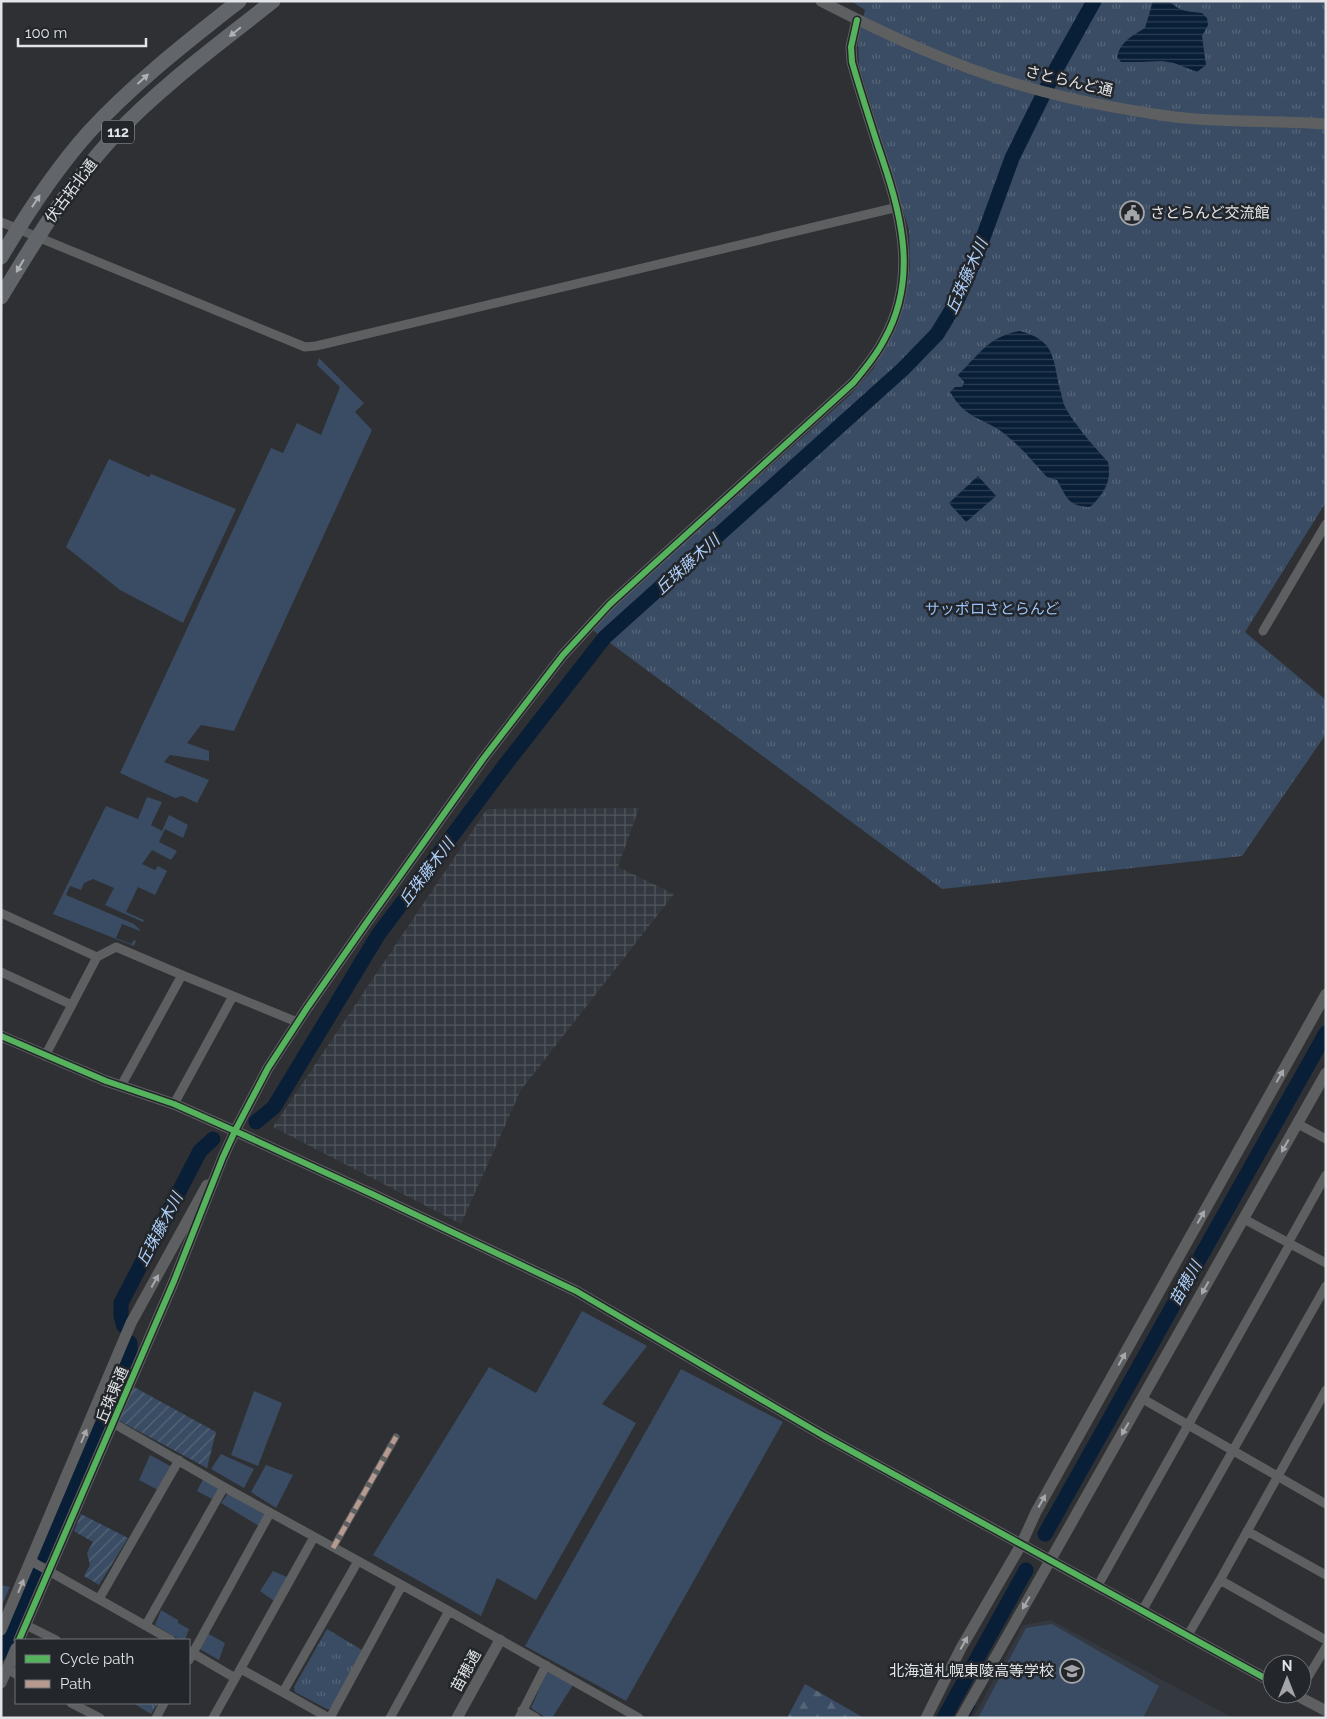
<svg xmlns="http://www.w3.org/2000/svg" width="1327" height="1719" font-family="Raleway,'Noto Sans JP',sans-serif">
<style>
.built{fill:#343941}
.industrial{fill:url(#industrial-grid)}
.grass{fill:#3a4c63}
.forest{fill:url(#forest-firs)}
.park{fill:url(#park-tufts)}
.garden{fill:url(#garden-furrows)}
.water{fill:url(#water-rules)}
.lines{fill:none;stroke-linecap:round;stroke-linejoin:round}
.stream{stroke:#091e37;stroke-width:2.5}
.river{stroke:#091e37;stroke-width:15}
.pedestrian{stroke:#5e5f61;stroke-width:7}
.minor{stroke:#5e5f61;stroke-width:9}
.tertiary{stroke:#5e5f61;stroke-width:11}
.primary{stroke:#62666b;stroke-width:15}
.quiet{stroke:#b69a8f;stroke-width:5;stroke-dasharray:10 5;stroke-linecap:butt}
.cycleway-casing{stroke:#23262a;stroke-width:9}
.cycleway{stroke:#56b35d;stroke-width:6}
.oneway{fill:#afb2b5}
.oneway2{fill:#a7a8ab}
.labels{text-anchor:middle;stroke-width:5;stroke-linejoin:round;paint-order:stroke}
.shield{fill:#23262a;stroke:#a9abae;stroke-width:1}
.shield-label{font-size:14px;font-weight:bold;fill:#e2e4e7}
.street-label{font-size:15px;fill:#e2e4e7;stroke:#23262a}
.poi-label{font-size:15px;fill:#e2e4e7;stroke:#23262a;text-anchor:start}
.park-label{font-size:15px;fill:#97c2f8;stroke:#23262a}
.water-label{font-size:16px;font-style:italic;fill:#aed1fc;stroke:#23262a}
</style>
<defs>
<pattern id="industrial-grid" width="8" height="8" patternUnits="userSpaceOnUse" patternTransform="scale(1.25)"><rect width="8" height="8" fill="#343941"/><path d="M0 4h8M4 0v8" fill="none" stroke="#51565c"/></pattern>
<pattern id="forest-firs" width="22" height="20" patternUnits="userSpaceOnUse" patternTransform="scale(1.25)"><rect width="22" height="20" fill="#3a4c63"/><path d="M5 1l3.5 6h-7zM16 11l3.5 6h-7z" fill="#566679"/></pattern>
<pattern id="park-tufts" width="24" height="20" patternUnits="userSpaceOnUse" patternTransform="scale(1.25)"><rect width="24" height="20" fill="#3a4c63"/><path d="M3 7l-1-3M5 7V3M7 7l1-3M15 17l-1-3M17 17v-4M19 17l1-3" fill="none" stroke="#566679"/></pattern>
<pattern id="garden-furrows" width="10" height="10" patternUnits="userSpaceOnUse" patternTransform="scale(1.25)"><rect width="10" height="10" fill="#3a4c63"/><path d="M-1 1l2-2M0 10L10 0M9 11l2-2" fill="none" stroke="#566679"/></pattern>
<pattern id="water-rules" width="6" height="5" patternUnits="userSpaceOnUse" patternTransform="scale(1.25)"><rect width="6" height="5" fill="#091e37"/><path d="M0 2.5h6" fill="none" stroke="#2d3f54"/></pattern>
</defs>
<rect width="100%" height="100%" fill="#2e3033"/>
<path class="built" d="M1051 1620 1233 1718H973L1023 1625Z"/>
<path class="industrial" d="M639 808 618 867 674 894 521 1090 461 1224 273 1127 487 809Z"/>
<path class="grass" d="M319 358 364 403 355 412 372 430 234 731 201 725 187 743 209 751V761L170 755 164 762 209 780 197 803 182 796 175 798 120 773 271 448 283 453 297 423 321 435 340 387 317 365Z
M109 459 149 477 151 474 236 509 183 623 120 590 66 547Z
M147 797 162 802 151 825 162 831 169 815 188 825 183 838 165 829 159 842 177 851 171 860 152 850 142 864 155 870 158 866 167 871 155 895 138 887 126 912 144 920 143 922 105 905 114 888 93 879 84 883 81 890 70 886 66 895 134 924 140 930V931L122 924 116 938 131 944 134 940 136 941 134 946 53 914 106 806 138 819Z
M582 1311 647 1346 602 1404 636 1423 536 1600 497 1578 481 1616 373 1555 489 1367 536 1393Z
M681 1369 783 1422 626 1701 525 1646Z
M254 1391 282 1403 258 1466 231 1455Z
M221 1454 254 1469 244 1488 211 1469Z
M150 1455 172 1467 158 1490 139 1480Z
M266 1465 293 1475 276 1508 251 1492Z
M203 1479 219 1487 212 1499 197 1491Z
M228 1493 265 1515 259 1526 221 1503Z
M273 1571 287 1577 274 1601 260 1591Z
M1 1585 10 1587 1 1607Z
M161 1610 178 1620V1623L189 1629 185 1640H180L155 1625Z
M1052 1624 1159 1686 1143 1718H978L1026 1628Z
M207 1633 225 1643 219 1660 198 1648Z
M547 1671 573 1685 552 1718H546L531 1708Z"/>
<path class="forest" d="M805 1684 864 1718H787Z"/>
<path class="park" d="M851 1H1326V502L1245 632 1326 700V734L1242 856 942 889 594 631V627L624 597 850 395 873 369 898 324 906 295 910 267 909 230 859 66 858 40 865 10Z
M327 1629 362 1650 331 1709H327L295 1692 294 1687Z
M137 1703H158L151 1714 136 1705Z"/>
<path class="garden" d="M134 1387 216 1432 207 1468 118 1420Z
M81 1514 128 1538 99 1585 84 1576 90 1565 87 1553 93 1542 74 1531Z"/>
<path class="water" d="M1153 1H1169C1178 11 1190 12 1202 13L1207 18 1208 25 1202 36 1206 65 1197 72 1174 63 1162 61 1141 62H1121L1117 57C1121 41 1132 36 1145 28Z
M1020 331C1058 341 1052 361 1061 393 1062 397 1063 403 1065 407 1075 425 1094 447 1108 462 1112 481 1104 494 1090 507 1068 506 1067 498 1057 480L1047 477C1034 463 1021 447 1006 435 984 417 967 421 950 392L955 387H962L964 382 958 375C979 355 989 336 1020 331Z
M978 476 996 496 966 522 949 503Z"/>
<g class="lines">
<path class="stream" d="M968 1718 974 1706"/>
<path class="river" d="M256 1122 274 1107 378 935 505 765 605 637 903 369 937 334 956 303 976 257 1012 158 1055 71 1094 1
M124 1326 121 1316V1303L200 1151 213 1139
M107 1408 130 1353V1343
M1045 1534 1326 1033
M44 1555 101 1422
M1 1653 36 1574
M944 1718 1026 1570"/>
<path class="pedestrian" d="M333 1548 396 1437"/>
<path class="minor" d="M1 222 305 347 316 346 898 207
M1263 631 1326 524
M1 913 97 957 45 1056
M97 957 116 947 182 975
M1 972 72 1005
M121 1086 182 975 297 1022
M174 1104 233 996
M1298 1124 1326 1139
M1244 1219 1326 1263
M1288 1243 1326 1175
M1143 1399 1326 1504
M94 1412 224 1487 449 1611 639 1718
M1247 1531 1326 1575
M31 1561 171 1640
M1220 1580 1326 1640
M1097 1587 1290 1244
M99 1599 179 1460
M1142 1611 1326 1286
M26 1625 56 1640
M146 1625 224 1487
M1188 1635 1220 1580 1326 1390
M189 1651 235 1678
M189 1660 270 1513
M7 1669 16 1674
M241 1669 329 1718
M1302 1687 1326 1647
M283 1692 358 1561
M71 1703 100 1718
M522 1710 536 1718
M156 1718 164 1703
M213 1718 314 1537
M330 1718 402 1585
M390 1718 449 1611
M519 1718 546 1665"/>
<path class="tertiary" d="M821 1C887 35 955 67 1027 87 1075 101 1125 110 1175 117 1225 123 1276 120 1326 124
M1 1036 106 1081 174 1104 235 1131 372 1194 576 1291 824 1436 1272 1682
M1 1630 131 1323 207 1185
M19 1640 174 1281 223 1157 235 1131 268 1068 307 1008 367 922 483 759 563 655 610 604 853 383C864 370 876 356 884 340 920 276 900 210 878 146 869 118 860 90 852 62L851 47 857 20
M1 1683 16 1648
M1294 1694 1326 1711
M457 1718 500 1640
M926 1718 961 1648 1021 1545 1036 1512 1326 994
M961 1718 1326 1073"/>
<path class="primary" d="M1 257C27 213 55 170 89 132 134 83 187 42 239 1
M1 297C35 240 69 185 114 136 161 86 219 44 273 1"/>
<path class="quiet" d="M333 1548 396 1437"/>
<g class="cycleway-casing">
<path id="cycleway" d="M1 1036 106 1081 174 1104 235 1131 372 1194 576 1291 824 1436 1272 1682
M19 1640 174 1281 223 1157 235 1131 268 1068 307 1008 367 922 483 759 563 655 610 604 853 383C864 370 876 356 884 340 920 276 900 210 878 146 869 118 860 90 852 62L851 47 857 20"/>
</g>
<use href="#cycleway" class="cycleway"/>
</g>
<defs><path id="oneway-solid" d="M-6-.8H1V-3.2L6.5 0L1 3.2V.8H-6Z" transform="scale(1.25)"/></defs>
<g class="oneway">
<use href="#oneway-solid" transform="translate(235 32) rotate(141)"/>
<use href="#oneway-solid" transform="translate(143 79) rotate(-42)"/>
<use href="#oneway-solid" transform="translate(36 201) rotate(-57)"/>
<use href="#oneway-solid" transform="translate(20 266) rotate(121)"/>
</g>
<g class="oneway2">
<use href="#oneway-solid" transform="translate(1280 1076) rotate(-61)"/>
<use href="#oneway-solid" transform="translate(1285 1146) rotate(119)"/>
<use href="#oneway-solid" transform="translate(1201 1217) rotate(-61)"/>
<use href="#oneway-solid" transform="translate(155 1281) rotate(-61)"/>
<use href="#oneway-solid" transform="translate(1205 1288) rotate(119)"/>
<use href="#oneway-solid" transform="translate(1122 1359) rotate(-61)"/>
<use href="#oneway-solid" transform="translate(1125 1429) rotate(120)"/>
<use href="#oneway-solid" transform="translate(84 1436) rotate(-67)"/>
<use href="#oneway-solid" transform="translate(1042 1501) rotate(-61)"/>
<use href="#oneway-solid" transform="translate(21 1586) rotate(-67)"/>
<use href="#oneway-solid" transform="translate(1026 1603) rotate(120)"/>
<use href="#oneway-solid" transform="translate(964 1643) rotate(-61)"/>
</g>
<defs>
<g id="civic-ring" transform="scale(1.25)"><circle r="9.5" fill="#23262a" stroke="#a3a5a8" stroke-width="1.5"/><path d="M-.6-6.5H3V-4.5H.6V-3L4-1V1h2V6H-6V1h2V-1L-.6-3ZM-1.2 2.5V6h2.4V2.5Z" fill="#a3a5a8"/></g>
<g id="school-ring" transform="scale(1.25)"><circle r="9.5" fill="#23262a" stroke="#a3a5a8" stroke-width="1.5"/><path d="M0-5L7-2L0 1L-7-2ZM-4 1L0 2.5L4 1V4Q0 6-4 4Z" fill="#a3a5a8"/></g>
</defs>
<g fill-rule="evenodd">
<use href="#civic-ring" x="1132" y="213"/>
<use href="#school-ring" x="1072" y="1671"/>
</g>
<g class="labels">
<rect class="shield" x="102" y="120.5" width="32" height="23" rx="4"/>
<g class="shield-label">
<text x="118" y="137">112</text>
</g>
<g class="street-label">
<text transform="translate(1069 81) rotate(13)" y="5">さとらんど通</text>
<text transform="translate(71 191) rotate(-53)" y="5">伏古拓北通</text>
<text transform="translate(112 1395) rotate(-67)" y="5">丘珠東通</text>
<text transform="translate(466 1671) rotate(-61)" y="5">苗穂通</text>
</g>
<g class="poi-label">
<text x="1150" y="218">さとらんど交流館</text>
<text x="1054" y="1676" text-anchor="end">北海道札幌東陵高等学校</text>
</g>
<g class="park-label">
<text x="992" y="614">サッポロさとらんど</text>
</g>
<g class="water-label">
<text transform="translate(966 276) rotate(-66)" y="6">丘珠藤木川</text>
<text transform="translate(687 564) rotate(-42)" y="6">丘珠藤木川</text>
<text transform="translate(426 872) rotate(-53)" y="6">丘珠藤木川</text>
<text transform="translate(159 1229) rotate(-62)" y="6">丘珠藤木川</text>
<text transform="translate(1185 1283) rotate(-61)" y="6">苗穂川</text>
</g>
</g>
<rect width="1327" height="1719" fill="none" stroke="#e2e4e7" stroke-width="5"/>
<rect x="15" y="1639" width="175" height="65" fill="#23262a" stroke="#6f7276"/>
<rect x="25" y="1655" width="25" height="8" fill="#56b35d" stroke="#6f7276"/>
<text x="60" y="1664" font-size="15" fill="#e2e4e7">Cycle path</text>
<rect x="25" y="1680" width="25" height="8" fill="#b69a8f" stroke="#6f7276"/>
<text x="60" y="1689" font-size="15" fill="#e2e4e7">Path</text>
<g transform="translate(1287 1679)"><circle r="24" fill="#23262a" stroke="#6f7276"/>
<path d="M0-4L9 19L0 12L-9 19Z" fill="#a3a5a8"/>
<text y="-8" font-size="14" font-weight="bold" text-anchor="middle" fill="#e2e4e7">N</text>
</g>
<path d="M18 38v8h128v-8" fill="none" stroke="#e2e4e7" stroke-width="2.5"/>
<text x="25" y="38" font-size="15" fill="#e2e4e7" stroke="#23262a" stroke-width="4" paint-order="stroke">100 m</text>
</svg>
